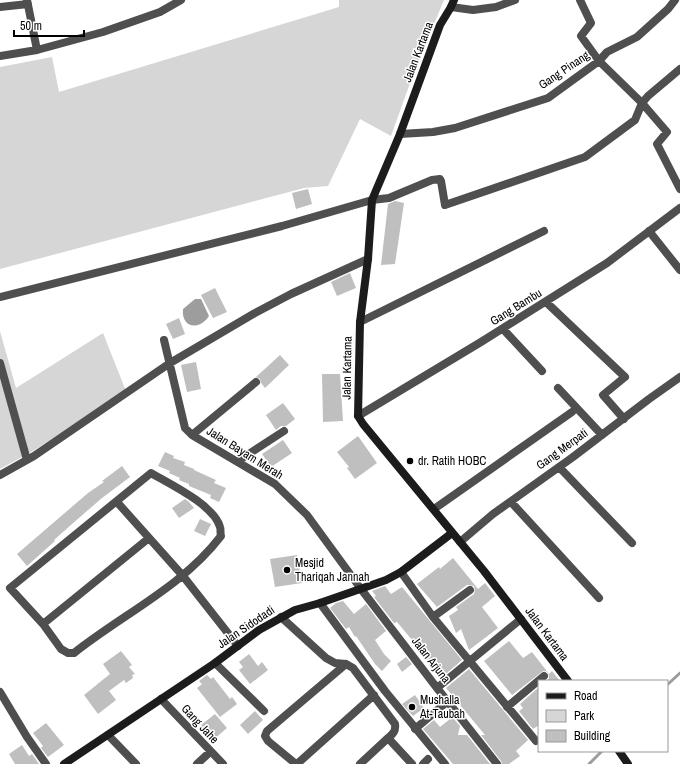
<svg xmlns="http://www.w3.org/2000/svg" width="680" height="764" font-family="'Archivo Narrow',sans-serif">
<style>
.green{fill:#d6d6d6}
.water{fill:#9d9d9d}
.lines{fill:none;stroke-linecap:round;stroke-linejoin:round}
.stream{stroke:#9d9d9d;stroke-width:3}
.building{fill:#bfbfbf}
.street{stroke:#4f4f4f;stroke-width:8}
.secondary{stroke:#1c1c1c;stroke-width:8}
.poi-dot{fill:#000;stroke:#fff;stroke-width:1.5}
.labels{text-anchor:middle;stroke-width:3;stroke-linejoin:round;paint-order:stroke}
.street-label{font-size:12px;fill:#000;stroke:#fff}
.poi-label{font-size:12px;fill:#000;stroke:#fff;text-anchor:start}
</style>
<rect width="100%" height="100%" fill="#fff"/>
<path class="green" d="M339 0H444L414 72 391 136 360 119 328 186 304 188 0 269V67L52 57 59 92 339 7Z
M0 331 16 388 103 333 126 391 33 451 0 469Z"/>
<path class="water" d="M195 299H201L209 316C199 331 181 328 183 309Z"/>
<g class="lines">
<path class="stream" d="M667 685 680 673
M589 764 602 751"/>
</g>
<path class="building" d="M308 189 312 204 296 209 292 193Z
M395 201 404 203 395 264 381 265 388 204Z
M350 273 356 288 337 296 331 282Z
M215 288 227 312 213 318 201 295Z
M179 318 185 334 173 339 166 324Z
M280 355 289 365 265 388 261 383 260 379 256 377Z
M196 362 201 389 187 392 181 365Z
M322 374H340L343 421 323 422Z
M283 403 295 419 286 426H281L276 430 266 415Z
M358 436 377 463 355 479 347 468 349 467 337 452Z
M283 440 292 453 271 467 262 454Z
M165 452 174 456 173 458 185 462 184 465 194 469V470L216 480 214 483 226 488 219 502 210 498 211 495 189 486V484L179 480 180 478 169 473 170 471 158 466Z
M122 466 130 477 102 498 72 524 54 540 55 541 27 566 17 554 88 493 104 482 102 481Z
M185 499 189 502 194 508 179 518 172 508Z
M200 519 211 524 205 536 194 531Z
M297 555 302 583 275 587 270 559Z
M453 558 478 589 485 583 495 596 482 607 498 628 469 650 461 629 456 633 449 616 458 610 456 607 474 594 475 590 474 586 470 585H467L437 607 417 584 439 567 440 569Z
M385 586 391 594 402 587 462 660 440 679 419 650H418L411 641 412 640 397 622 394 623 374 597 376 596 372 591Z
M343 601 354 614 366 604 386 631 375 640 384 654 391 661 382 671 375 664 356 636 355 637 349 627 346 629 330 608 336 603Z
M509 641 523 658 532 652 549 674 552 671 560 681H547L549 678V675L546 671H543L512 695 484 661Z
M121 651 132 665 129 667 135 674 132 675 133 678 126 683 124 680 109 691 116 700 98 714 84 695 110 674 103 664Z
M249 654 258 666 262 662 268 670 250 684 239 670 243 667 239 662Z
M406 657 412 664 402 672 397 664Z
M469 669 528 740 516 751 520 756 509 764H502L501 761 481 735H485L446 688Z
M207 675 211 679 213 677 230 699 232 697 237 704 220 717 197 688 202 684 199 681Z
M539 687V725L533 729 519 711 523 708 520 704Z
M415 695 424 708 413 716 402 704Z
M255 711 263 720 248 734 240 725Z
M215 714 227 728 213 740 201 725Z
M450 719H454L460 726 458 735H467L490 764H453L423 729 434 720 440 727Z
M46 723 64 745 48 757 41 748 43 746 33 733Z
M22 745 29 756 32 754 39 764H15L9 754Z"/>
<g class="lines">
<path class="street" d="M27 0 37 50
M580 0 591 23 581 36 599 61 642 103 667 132 657 144 680 189
M0 7 28 4
M451 7 473 10 496 7 515 0
M0 56 37 50 103 32 160 12 181 0
M400 134 433 132 455 128 548 98 599 61 607 52 637 37 668 9 675 0
M649 231 680 270
M0 297 282 226 372 200 389 198 432 180 440 179 441 181 445 205 585 157 635 120 642 103 648 96 680 69
M546 302 625 377 603 395 624 419
M360 322 544 231
M503 329 542 371
M164 340 185 428 192 435 275 484 307 515 361 589 437 688 497 764
M0 363 27 460
M558 388 602 435
M358 416 481 342 607 263 680 208
M192 435 256 382
M238 461 284 431
M559 467 632 543
M151 473C170 484 214 505 220 527 221 529 220 533 221 536 182 587 123 614 74 653H68L61 649 43 624 10 588Z
M0 475 34 456 170 363 255 313 291 294 368 259
M117 502 183 576 238 646
M511 502 599 598
M434 509 572 412
M460 542 493 514 573 457 649 399 680 377
M401 572 433 617 536 741
M320 603 385 691 445 764
M281 617 326 658 335 663 346 664 353 668 395 724C396 731 393 734 388 738L412 764
M433 617 470 590
M43 624 149 538
M215 663 264 711
M437 688 521 619
M0 692 27 737 46 764
M161 699 223 764
M507 707 544 676
M415 729 448 701
M108 735 136 764
M197 764 210 752
M296 764 268 741 265 736 267 731 346 664
M297 764 374 695
M360 764 388 738
M423 764 428 759"/>
<path class="secondary" d="M454 0 451 7 440 25 400 134 372 200 368 259 360 322 358 416 363 424 484 571 568 681
M619 751 628 764
M64 764 215 663 259 630 295 610 320 603 386 580 401 572 452 533"/>
</g>
<g class="poi-dot">
<circle cx="410" cy="461" r="4"/>
<circle cx="287" cy="570" r="4"/>
<circle cx="412" cy="707" r="4"/>
</g>
<g class="labels">
<g class="street-label">
<text transform="translate(418 52) rotate(-69)" y="4">Jalan Kartama</text>
<text transform="translate(564 70) rotate(-34)" y="4">Gang Pinang</text>
<text transform="translate(516 307) rotate(-32)" y="4">Gang Bambu</text>
<text transform="translate(347 368) rotate(-89)" y="4">Jalan Kartama</text>
<text transform="translate(562 449) rotate(-36)" y="4">Gang Merpati</text>
<text transform="translate(245 453) rotate(32)" y="4">Jalan Bayam Merah</text>
<text transform="translate(246 627) rotate(-34)" y="4">Jalan Sidodadi</text>
<text transform="translate(547 634) rotate(53)" y="4">Jalan Kartama</text>
<text transform="translate(431 660) rotate(52)" y="4">Jalan Arjuna</text>
<text transform="translate(200 724) rotate(47)" y="4">Gang Jahe</text>
</g>
<g class="poi-label">
<text x="418" y="465">dr. Ratih HOBC</text>
<text x="295" y="567">Mesjid<tspan x="295" dy="14">Thariqah Jannah</tspan></text>
<text x="420" y="704">Mushalla<tspan x="420" dy="14">At-Taubah</tspan></text>
</g>
</g>
<rect x="538" y="680" width="130" height="72" fill="#ffffff" stroke="#999999"/>
<rect x="546" y="693" width="20" height="6" fill="#1c1c1c" stroke="#999999"/>
<text x="574" y="700" font-size="12" fill="#000000">Road</text>
<rect x="546" y="710" width="20" height="12" fill="#d6d6d6" stroke="#999999"/>
<text x="574" y="720" font-size="12" fill="#000000">Park</text>
<rect x="546" y="730" width="20" height="12" fill="#bfbfbf" stroke="#999999"/>
<text x="574" y="740" font-size="12" fill="#000000">Building</text>
<path d="M14 30v6h70v-6" fill="none" stroke="#000000" stroke-width="2"/>
<text x="20" y="30" font-size="12" fill="#000000" stroke="#ffffff" stroke-width="3" paint-order="stroke">50 m</text>
</svg>
